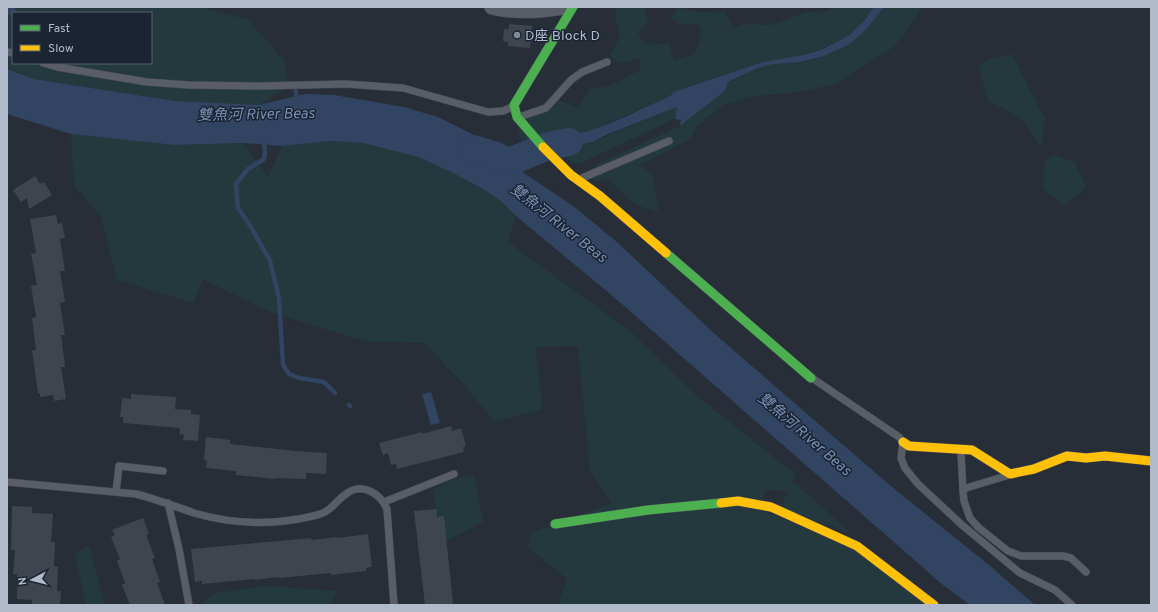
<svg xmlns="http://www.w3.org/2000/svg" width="1158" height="612" font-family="Overpass,'Noto Sans SC',sans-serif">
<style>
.green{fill:#24393e}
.water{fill:#314461}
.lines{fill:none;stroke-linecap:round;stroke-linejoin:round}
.stream{stroke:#314461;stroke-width:4.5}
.river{stroke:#314461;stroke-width:28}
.building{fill:#3f454e}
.lane-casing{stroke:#444951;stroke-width:8}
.street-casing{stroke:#444951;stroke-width:16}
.fast-casing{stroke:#444951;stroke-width:10}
.slow-casing{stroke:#444951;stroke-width:10}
.lane{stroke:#585d66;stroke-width:7}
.street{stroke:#585d66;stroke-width:15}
.fast{stroke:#4caf50;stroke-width:9}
.slow{stroke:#ffc107;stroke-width:9}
.poi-dot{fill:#818997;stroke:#1b2433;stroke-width:1.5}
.labels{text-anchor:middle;stroke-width:3;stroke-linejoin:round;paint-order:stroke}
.poi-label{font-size:14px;fill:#b1baca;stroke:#1b2433;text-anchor:start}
.water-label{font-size:15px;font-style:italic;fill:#778fb3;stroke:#1b2433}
</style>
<rect width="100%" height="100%" fill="#272e38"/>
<path class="green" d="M14 7H201L248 20 284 60 289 86 259 105 175 101 34 79 7 69V13L13 17V63H151V13H17Z
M616 7H644L648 22 638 33 644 43 669 44 674 60 694 54 701 36 699 25 679 24 670 18 679 7 696 12 724 11 733 28 744 24 772 25 807 12 828 11 833 7H874L864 21 848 36 822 49 703 83 674 92 670 96 590 131 564 138 550 139 538 142H523L518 133C525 122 539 96 556 100 563 101 570 105 576 108L582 102 589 89 610 86 640 70V58L618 64 610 55 620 37 616 21Z
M884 7H923L894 47 835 84 800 92 755 96 723 105 697 126 690 139 640 165 653 175 658 212 634 204 608 179 597 182 591 179V173L595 165 680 126 725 91 728 83 758 68 774 64 800 62 824 56 848 45 864 32Z
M1012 54 1045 119 1041 146 1021 118 987 100 979 65 990 59Z
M677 107 675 119 580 163H573L559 152 574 146 592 142Z
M71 134 174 145 243 143 268 177 282 146 329 141 363 143 418 157 455 174 483 189 501 201 516 216 508 242 631 332 696 395 795 474 790 489 794 482 852 534 780 508 788 491 765 490 763 511 857 549 932 605H558L567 579 528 547 531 533 612 503 590 470 578 346 535 347 543 409 494 422 467 388 425 343 365 341 272 313 203 279 193 303 117 280 101 217 74 185Z
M1054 155 1074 162 1086 187 1064 206 1043 188 1045 162Z
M474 475 483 522 446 541 432 491 450 480Z
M89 545 105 605H86L75 555Z
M267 586 338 591 329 605H205L203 602 214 593Z"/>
<path class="water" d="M7 7H14L17 13H13V17L7 13Z
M874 7H884L864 32 848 45 824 56 800 62 774 64 758 68 728 82 725 91 680 126 681 120 675 119 677 107 606 135 592 142 574 146 559 152 550 139C593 135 632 113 670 96L674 92 763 62 803 55 821 50 848 36 864 21Z
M7 69 34 79 175 101 259 105 305 94 334 95 404 107 438 117 472 134 494 148 509 162 521 171 576 208 618 243 717 336 820 425 892 487 989 565 1035 605H970L943 585 615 298 516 216 501 201 483 189 455 174 418 157 363 143 329 141 282 146 243 143 174 145 71 134 7 114Z
M431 392 440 423 431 425 422 394Z"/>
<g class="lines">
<path class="stream" d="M295 84 297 101
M264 141 265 154 264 159 248 169 236 184 238 208 251 227 270 261 279 298 283 365 289 374 299 378 324 382 335 393
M349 405 350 406"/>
<path class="river" d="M473 149 496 156 509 162 548 146 569 142"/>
</g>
<path class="building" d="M509 24 532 26 530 48 508 46V42L503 41 504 29H509Z
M35 176 40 184 44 182 52 195 29 209 27 198 21 202 13 190Z
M56 215 58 224 62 223 65 238 60 239 65 271H60L65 302 60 303 65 335H61L65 367H61L66 399 54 401 53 395 40 397V393H38L32 350H36L32 318 36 317 31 286 37 285 31 254 36 253 30 219Z
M131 394 176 397 175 409 191 410V414L200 415 198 441 183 440 184 435 179 434 180 428 123 423V417H120L122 398 131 399Z
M451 426 452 431 461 428 466 446 463 447 464 452 397 469 396 464 391 465 388 453 383 455 379 443 422 432V434Z
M206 437 230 440V444L295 451 327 453 326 474 306 473V479L275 478V479L236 475V471L206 468 207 461 204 460Z
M12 506 32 507V513L53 514 51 542H55L54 566 58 567 57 591H61L60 605H32V600L17 599V574H13L15 550H11Z
M437 509V517L444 516 453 604 451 605H425L414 511Z
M143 518 149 534 146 535 155 558 152 559 160 582 157 583 165 605H130L122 585 125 583 117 561 120 559 111 537 115 535 112 530Z
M368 534 372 567 366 568V571L331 575V573L279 578V577L254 580 253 579 202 584V581L195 582 191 549 311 538V540L337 537V538Z"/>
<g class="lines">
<g class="lane-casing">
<path id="lane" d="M7 52 13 53
M43 63 57 67 147 82 189 85 261 86 346 84 403 88 488 112 503 111 512 107
M519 117 546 108 571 80 582 72 607 62
M582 178 669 141
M812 378 899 437 903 442 901 458 905 468 918 484 962 525 1020 573 1055 590 1072 605
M961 452 963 491
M1006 476 966 488 963 491 964 501 970 518 978 527 1008 551 1021 556H1063L1071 558 1086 572
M7 482 136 494C156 499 174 506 194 513 228 523 264 525 299 519 308 517 317 516 325 512 334 507 338 499 346 494 362 482 380 493 387 509L394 605
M116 492 119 466 163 471
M384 502 454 474
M168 503 179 549 189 605"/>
</g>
<g class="street-casing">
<path id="street" d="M492 7C515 13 539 11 563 7"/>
</g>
<g class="fast-casing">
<path id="fast" d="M543 147 517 117 514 105 573 7
M666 253 811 378
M555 524 648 510 721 503"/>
</g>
<g class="slow-casing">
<path id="slow" d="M543 147 571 175 600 196 666 253
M903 442 909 446 972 450 1010 474 1034 469 1067 456 1086 458 1105 456 1151 461
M721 503 738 501 771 507 857 546 934 605"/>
</g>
<use href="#lane" class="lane"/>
<use href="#street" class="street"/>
<use href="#fast" class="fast"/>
<use href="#slow" class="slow"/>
</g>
<circle class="poi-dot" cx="517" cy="35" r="4"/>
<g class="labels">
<g class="poi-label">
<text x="525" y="40">D座 Block D</text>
</g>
<g class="water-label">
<text transform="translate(256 114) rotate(-1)" y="5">雙魚河 River Beas</text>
<text transform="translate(559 223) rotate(38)" y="5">雙魚河 River Beas</text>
<text transform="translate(805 434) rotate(41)" y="5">雙魚河 River Beas</text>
</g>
</g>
<rect width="1158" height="612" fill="none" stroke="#b1baca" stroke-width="16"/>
<rect x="12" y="12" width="140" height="52" fill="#1b2433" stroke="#57606f"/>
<rect x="20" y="25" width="20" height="6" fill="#4caf50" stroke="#57606f"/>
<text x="48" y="32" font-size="12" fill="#b1baca">Fast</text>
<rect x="20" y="45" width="20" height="6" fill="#ffc107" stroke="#57606f"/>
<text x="48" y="52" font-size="12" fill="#b1baca">Slow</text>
<g transform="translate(32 580) rotate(263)" stroke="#1b2433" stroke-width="3" paint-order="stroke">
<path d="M0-3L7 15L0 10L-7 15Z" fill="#b1baca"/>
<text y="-6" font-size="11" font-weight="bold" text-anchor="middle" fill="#b1baca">N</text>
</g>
</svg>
